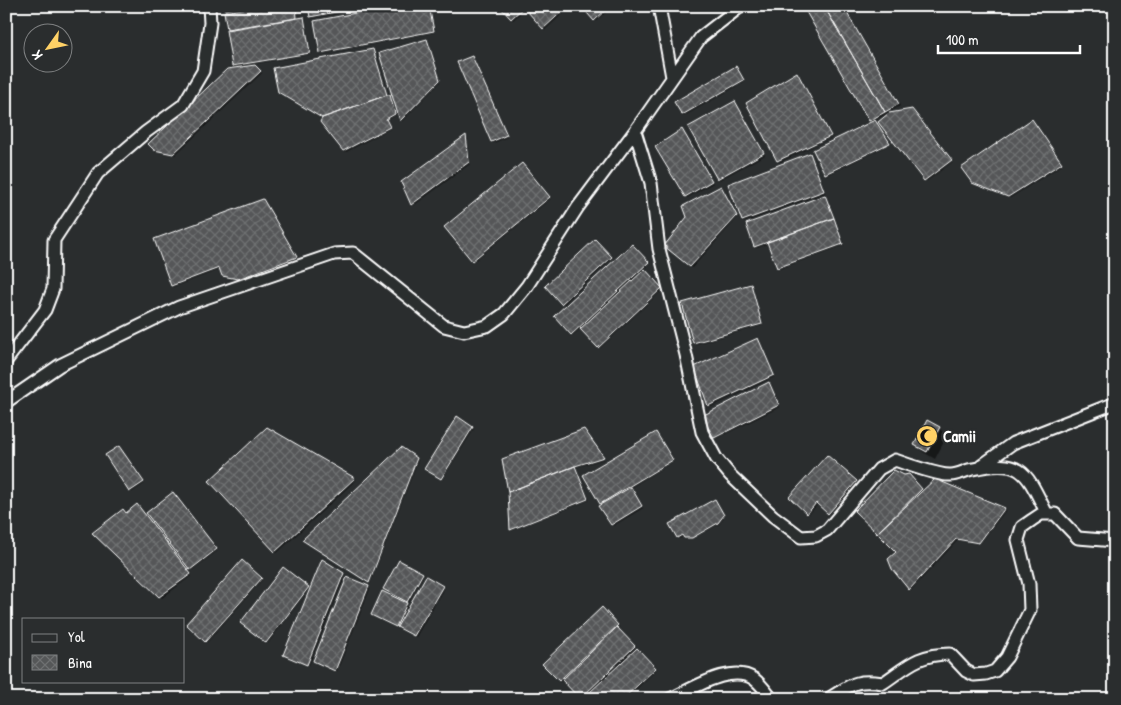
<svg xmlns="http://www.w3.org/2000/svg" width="1121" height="705" font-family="'Patrick Hand',sans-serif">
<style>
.shadow{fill:#0007}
.building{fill:url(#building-cross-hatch);stroke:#fff}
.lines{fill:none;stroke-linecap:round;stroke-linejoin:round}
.minor-casing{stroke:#fff;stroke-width:15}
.minor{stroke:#2a2d2e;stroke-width:11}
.labels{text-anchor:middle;stroke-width:5;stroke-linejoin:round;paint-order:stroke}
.poi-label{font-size:16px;font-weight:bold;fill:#fff;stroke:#2a2d2e;text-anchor:start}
</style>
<defs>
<pattern id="building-cross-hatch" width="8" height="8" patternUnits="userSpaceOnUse" patternTransform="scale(1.25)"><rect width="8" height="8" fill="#555758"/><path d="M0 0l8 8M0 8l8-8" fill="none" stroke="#6e7071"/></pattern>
</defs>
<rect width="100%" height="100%" fill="#2a2d2e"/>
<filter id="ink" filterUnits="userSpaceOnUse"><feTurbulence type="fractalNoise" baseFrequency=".02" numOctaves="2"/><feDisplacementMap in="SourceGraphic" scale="10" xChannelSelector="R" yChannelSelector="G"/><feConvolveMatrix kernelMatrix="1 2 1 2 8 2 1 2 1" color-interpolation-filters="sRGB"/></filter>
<g filter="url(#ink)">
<path class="shadow" d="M226 6H296L298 20 304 19 305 20 311 54 234 67 226 13H230Z
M309 6H374L313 18Z
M399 6H429L434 32 322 54 321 52Z
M501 6H528L513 20Z
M534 6H571L545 30 529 11Z
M583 6H613L596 21Z
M842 6 900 106 874 121 890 144 827 175 826 174 873 123 807 11Z
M427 40 440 82 402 121 401 120Z
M374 52 388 96 391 98 396 115 386 120 391 128 346 152 322 122Z
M472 57 507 137 494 143 492 141Z
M255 66 262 73 175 155 156 151 149 144Z
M737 69 744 82 684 116 683 115Z
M798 75 832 137 780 162 778 160Z
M736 104 765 155 719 180 689 128Z
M914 112 952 162 927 181 880 122Z
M1033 122 1062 165 1010 198 975 184Z
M683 132 713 183 687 198 686 196Z
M465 137 470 164 413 206 403 183Z
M811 156 825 193 745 222 743 221 730 184Z
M522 165 550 199 474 261 446 227Z
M721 188 737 218 692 268 665 246Z
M825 196 844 245 779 269 769 243 757 248 755 246Z
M264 202 298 258 240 280 225 277 221 269 173 287 172 285Z
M595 241 612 259 564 304 546 286Z
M632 246 649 264 644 270 662 290 600 348 581 328 573 335 556 317Z
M751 286 763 325 695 344 694 342Z
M759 341 774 377 711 407 696 367Z
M770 385 780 407 717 438 715 437Z
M927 422 939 428 947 436 935 459 923 452 915 444Z
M472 428 474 429 442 479 427 470Z
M268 429 356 480 277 553 211 481Z
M585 432 604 459 576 467 589 500 512 530 511 529Z
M657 435 673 461 630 488 643 508 613 526 585 475Z
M120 448 144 484 132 492 130 491Z
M827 456 857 484 830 514 819 503 809 514 791 497Z
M416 459 418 460 370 583 305 541Z
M909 475 923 491 936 480 1006 510 980 543 958 540 911 590 893 568 898 552 855 511 904 476Z
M173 493 217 551 192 570 148 513Z
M716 502 724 517 719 524 693 538 686 539 684 536 679 539 678 537Z
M139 507 191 576 162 598 94 533Z
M242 562 262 580 207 642 187 624Z
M283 569 309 589 268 643 242 623Z
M343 574 345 576 309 665 286 656Z
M422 574 423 576 409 602 386 590Z
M347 579 370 589 337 671 314 661Z
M442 587 444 588 416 637 398 626 397 628 372 615 406 605 408 606 405 612 407 613Z
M602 609 619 627 617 629 656 670 626 699H597L590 692 582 699 564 679 561 682 544 664Z"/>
<path class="building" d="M225 6H250L225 10Z
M262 6H296L297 18 227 29 224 12Z
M308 6H367L310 17Z
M392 6H429L434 31 320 53 314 21Z
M499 6H525L511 19Z
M532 6H568L543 29 527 11Z
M581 6H610L594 21Z
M812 6H824L885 112 869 121 805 10Z
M824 6H843L899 104 885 112Z
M304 17 310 53 232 66 226 30Z
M427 39 440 80 400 121 379 53Z
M373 49 387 95 322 118 278 92 273 68Z
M472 56 507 135 491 142 457 62Z
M255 65 261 71 173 154 154 150 148 144 227 69Z
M736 66 744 80 682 115 674 102Z
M797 72 831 136 777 161 746 103Z
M387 95H390L395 114 386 119 390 127 343 151 320 122 322 118Z
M735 101 764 153 717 179 688 127Z
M912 109 952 160 924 181 878 122 889 113Z
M1032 119 1062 163 1008 197 972 183 961 168Z
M875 120 890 143 825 174 813 150Z
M682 129 712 181 685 197 655 147Z
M466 135 469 162 411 205 401 182Z
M810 153 824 191 742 221 728 184Z
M522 163 550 197 472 261 444 227Z
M721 186 737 216 690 267 664 246 687 217 683 206Z
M825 195 834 218 754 247 746 224Z
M263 199 297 257 238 279 222 276 219 268 171 286 154 239Z
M834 218 843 244 777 268 767 242Z
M595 239 612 257 561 304 545 286Z
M632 244 649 262 571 335 554 316Z
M645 269 662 288 598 348 580 329Z
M751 284 762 324 693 343 682 303Z
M758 338 774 375 708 406 694 367Z
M769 382 779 405 714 438 702 416Z
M457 416 473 427 441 479 424 469Z
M927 420 940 427 927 452 914 445Z
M267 427 355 478 275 552 209 481Z
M584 429 604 457 575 466 508 492 502 459Z
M656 432 673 460 600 504 583 475Z
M119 446 144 482 129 492 105 455Z
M401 447 417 458 369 583 302 540Z
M827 455 857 481 828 514 816 503 807 514 789 497Z
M575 466 588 499 510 530 508 492Z
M894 470 904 475 909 474 922 489 877 533 854 511Z
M935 479 1005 508 979 543 956 539 909 590 892 569 888 559 896 552 877 533Z
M631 487 642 506 611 525 598 506Z
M173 492 217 549 190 570 146 513Z
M715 499 724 515 718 523 692 538H684L682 535 677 538 669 524Z
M137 504 191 574 159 597 92 533 123 509 126 513Z
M322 559 344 573 307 665 283 655Z
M242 560 262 578 205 642 186 624Z
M399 560 423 573 407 602 383 589Z
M283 567 309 587 266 643 240 623Z
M426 576 443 586 414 636 397 627Z
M347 577 369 586 335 671 313 661Z
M382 591 407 603 396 627 371 615Z
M602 607 618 625 559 681 542 664Z
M617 627 635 646 580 699 562 680Z
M637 648 656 668 623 699H595L589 693Z
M757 691 765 699H750Z"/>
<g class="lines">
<g class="minor-casing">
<path id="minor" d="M659 6 672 77
M635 131 651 183 659 249 686 355 702 432 716 458 730 475 773 516 801 537 816 536 827 530 879 469 895 460C906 464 941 476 951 475 958 475 966 470 973 469 1023 458 1026 472 1047 514
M6 361 45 310 53 289 54 240 98 173 146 132 183 105 203 71 210 23 209 6
M6 402 60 365 179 307 334 254 353 253 444 326 464 331 487 326 504 314 527 286 578 207 635 131 701 37 741 6
M981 466 1013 443 1115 403
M670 699C693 689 731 663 754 679 761 684 767 693 772 699
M828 699C852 685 853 679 883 683 908 666 918 654 950 654L966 671 974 675 986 674 995 671 1007 657 1030 610 1029 584 1018 540 1022 527 1032 520 1041 514H1055L1078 538 1115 541"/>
</g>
<use href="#minor" class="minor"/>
</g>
</g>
<defs>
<g id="mosque-disc" transform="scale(1.125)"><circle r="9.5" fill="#ffd166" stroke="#2a2d2e"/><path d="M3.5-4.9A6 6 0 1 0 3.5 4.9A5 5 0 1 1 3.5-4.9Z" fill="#111"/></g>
</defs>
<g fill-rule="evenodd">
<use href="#mosque-disc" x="927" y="436"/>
</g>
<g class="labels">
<g class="poi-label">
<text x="943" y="442">Camii</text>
</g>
</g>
<rect width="1121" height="705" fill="none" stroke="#2a2d2e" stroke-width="25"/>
<rect x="12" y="12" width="1096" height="680" fill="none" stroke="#fff" stroke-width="2" filter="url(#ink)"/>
<rect x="22" y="618" width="162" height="65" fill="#2a2d2e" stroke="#7f8182"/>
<rect x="32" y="634" width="25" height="8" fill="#2a2d2e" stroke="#7f8182"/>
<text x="68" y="642" font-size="15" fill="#ffffff">Yol</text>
<rect x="32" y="655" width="25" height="15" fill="url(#building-cross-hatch)" stroke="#7f8182"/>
<text x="68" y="668" font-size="15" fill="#ffffff">Bina</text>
<g transform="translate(48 48) rotate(237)"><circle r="24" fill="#2a2d2e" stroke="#7f8182"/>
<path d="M0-4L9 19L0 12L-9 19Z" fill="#ffd166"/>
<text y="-8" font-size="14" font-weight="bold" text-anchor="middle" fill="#ffffff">K</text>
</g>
<path d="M938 45v8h142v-8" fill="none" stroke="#ffffff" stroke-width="2.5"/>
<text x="946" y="45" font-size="15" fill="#ffffff" stroke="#2a2d2e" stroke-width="4" paint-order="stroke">100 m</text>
</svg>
